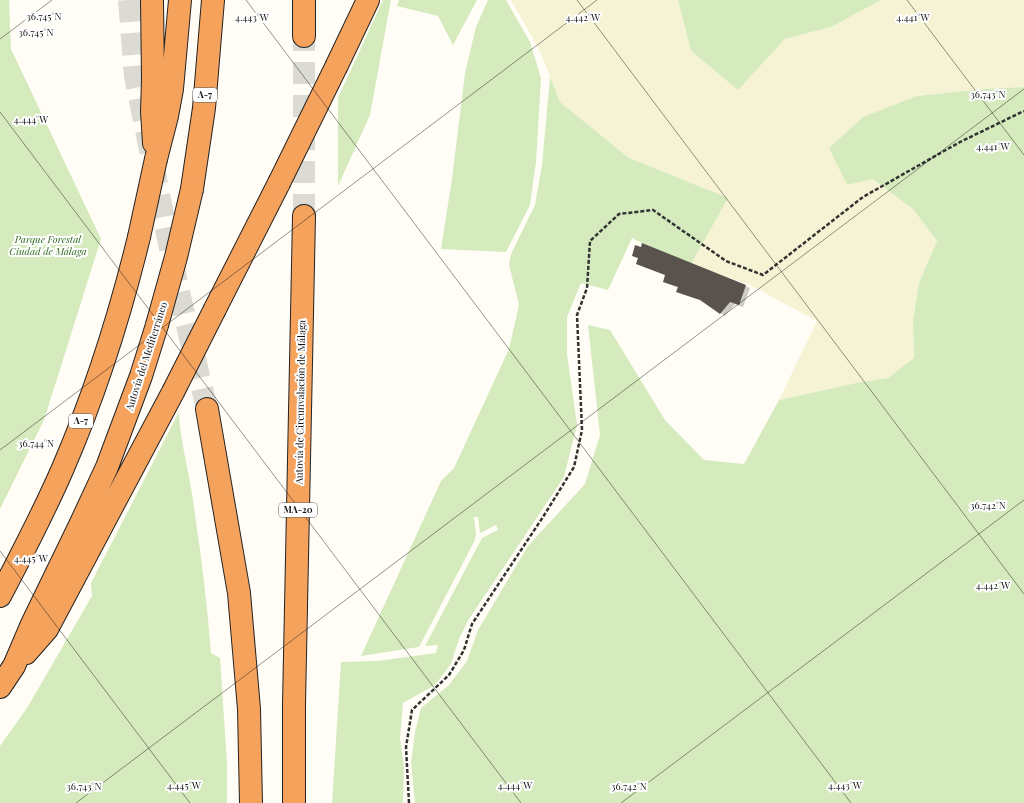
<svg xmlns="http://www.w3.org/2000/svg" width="1024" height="803" font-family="'Playfair Display',serif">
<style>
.farmland{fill:#f6f3d4}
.green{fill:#d5ebbd}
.shadow{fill:#0003}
.building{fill:#5a524d}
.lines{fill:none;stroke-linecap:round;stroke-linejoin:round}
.motorway-tunnel{stroke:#dbdad3;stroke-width:22;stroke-dasharray:22 11;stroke-linecap:butt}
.motorway-casing{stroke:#222;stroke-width:24}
.path{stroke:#333;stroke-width:2.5;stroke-dasharray:4 2;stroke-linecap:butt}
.motorway{stroke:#f5a25d;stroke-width:22}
.motorway-bridge-casing{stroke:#222;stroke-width:24;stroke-linecap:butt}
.motorway-bridge{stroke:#f5a25d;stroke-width:22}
.ticks{fill:none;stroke:#111;stroke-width:1;stroke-opacity:0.45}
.labels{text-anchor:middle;stroke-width:4;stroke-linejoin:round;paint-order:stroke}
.shield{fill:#fff;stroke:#585858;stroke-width:1}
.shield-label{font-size:9px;font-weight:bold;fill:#111}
.park-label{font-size:10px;font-style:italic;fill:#2f6b1f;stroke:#fff}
.street-label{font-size:10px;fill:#111;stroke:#fff}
.ticks-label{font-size:10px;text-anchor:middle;fill:#111;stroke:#fff;stroke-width:4;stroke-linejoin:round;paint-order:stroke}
</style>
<rect width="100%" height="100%" fill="#fffdf5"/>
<path class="farmland" d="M511 0H678L691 51 738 90 785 39 831 27 881 0H1024V87L984 89 917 96 829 149 913 209 937 241 919 283 913 320 914 358 888 378 856 383 779 400 817 321 750 285 691 264 727 198 629 158 560 102 540 51Z"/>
<path class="green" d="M0 0H9L11 49 101 239 44 420 0 509Z
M383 0H391L370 115 338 186V98Z
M399 0H477L453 45 438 16 397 6Z
M488 0H506L530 42 541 78 536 162 530 205 506 252 441 249 452 179 465 73 476 27Z
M678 0H881L831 27 785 39 738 90 691 51Z
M550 77 560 102 629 158 728 198 691 264 642 243 632 238 608 290 581 283 567 317V354L577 425 564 477 469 619 459 639 451 664 435 685 403 703 400 738 404 767 403 803H332L341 662 377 661 436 653 438 645 425 646 482 538 498 530 496 525 480 533 478 517H474L476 534 475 540 419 647 361 656 441 481 454 468 509 349 519 305 509 265 511 254 535 205 542 165Z
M1024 87V803H415L411 763 415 732 421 708 449 685 467 661 478 630 528 546 585 484 600 435 588 325 610 330 665 420 704 460 744 464 779 400 856 383 888 378 914 358 913 320 919 283 937 241 913 209 872 179 847 185 829 148 863 117 917 96 984 89Z
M179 412C180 440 188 467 192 494 200 547 207 600 211 653L220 658 227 763V803H0V746L27 708 92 596 91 583Z"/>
<path class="shadow" d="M643 245 750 288 743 307 735 304 725 316 704 301 682 294 679 288 664 282 666 275 637 264 639 259 633 256 642 249Z"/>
<path class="building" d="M642 243 746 285 739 305 730 302 720 314 700 300 676 292 678 287 663 282 665 275 636 264 638 258 632 256 635 245 641 247Z"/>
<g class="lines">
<path class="motorway-tunnel" d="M129 0 135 76 178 288 207 409
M304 216V36"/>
<g class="motorway-casing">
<path id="motorway" d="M152 0 153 79 152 112 154 143
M304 36V0
M337 65 368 0
M156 159 167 116 172 89 180 0
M192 189 204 108 213 0
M215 309 279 183
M207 409 239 593 249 709 251 803
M0 596C22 554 44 512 63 468 95 394 120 315 139 237
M26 653 47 629 173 392
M0 687 14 666 32 624 80 525 107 467 141 376 157 325
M294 803V704L304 216"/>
</g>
<path class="path" d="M409 803 406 747 412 710 449 675 464 650 472 624 543 517 574 467 582 430 577 315 587 288 590 241 619 214 653 210 726 261 763 275 863 197 960 142 1024 111"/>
<use href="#motorway" class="motorway"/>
<g class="motorway-bridge-casing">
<path id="motorway-bridge" d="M279 183 337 65
M139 237 156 159
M157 325 176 257 192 189
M173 392 215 309"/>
</g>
<use href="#motorway-bridge" class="motorway-bridge"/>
</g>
<path class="ticks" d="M246 0 851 803M577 0 1024 594M907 0 1024 155M0 39 52 0M0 112 521 803M0 450 597 0M0 551 190 803M76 803 1024 89M621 803 1024 500"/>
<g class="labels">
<g class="shield">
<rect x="193" y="88" width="24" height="14" rx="3"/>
<rect x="69" y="414" width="24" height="14" rx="3"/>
<rect x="279" y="503" width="38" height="14" rx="3"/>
</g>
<g class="shield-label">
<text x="205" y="98">A-7</text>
<text x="81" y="424">A-7</text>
<text x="298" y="513">MA-20</text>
</g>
<g class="park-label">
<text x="48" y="243">Parque Forestal<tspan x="48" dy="12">Ciudad de Málaga</tspan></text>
</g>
<g class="street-label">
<text transform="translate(146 356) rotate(-72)" y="4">Autovía del Mediterráneo</text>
<text transform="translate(300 402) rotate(-89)" y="4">Autovía de Circunvalación de Málaga</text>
</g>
</g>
<g class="ticks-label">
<text x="44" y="20">36.745°N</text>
<text x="252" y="21">4.443°W</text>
<text x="583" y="21">4.442°W</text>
<text x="913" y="21">4.441°W</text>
<text x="36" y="36">36.745°N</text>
<text x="988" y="98">36.743°N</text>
<text x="31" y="123">4.444°W</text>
<text x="993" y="150">4.441°W</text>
<text x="36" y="447">36.744°N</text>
<text x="988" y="509">36.742°N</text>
<text x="31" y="562">4.445°W</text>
<text x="993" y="589">4.442°W</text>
<text x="184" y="789">4.445°W</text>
<text x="515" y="789">4.444°W</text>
<text x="845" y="789">4.443°W</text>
<text x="84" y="790">36.743°N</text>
<text x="629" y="790">36.742°N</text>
</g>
</svg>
